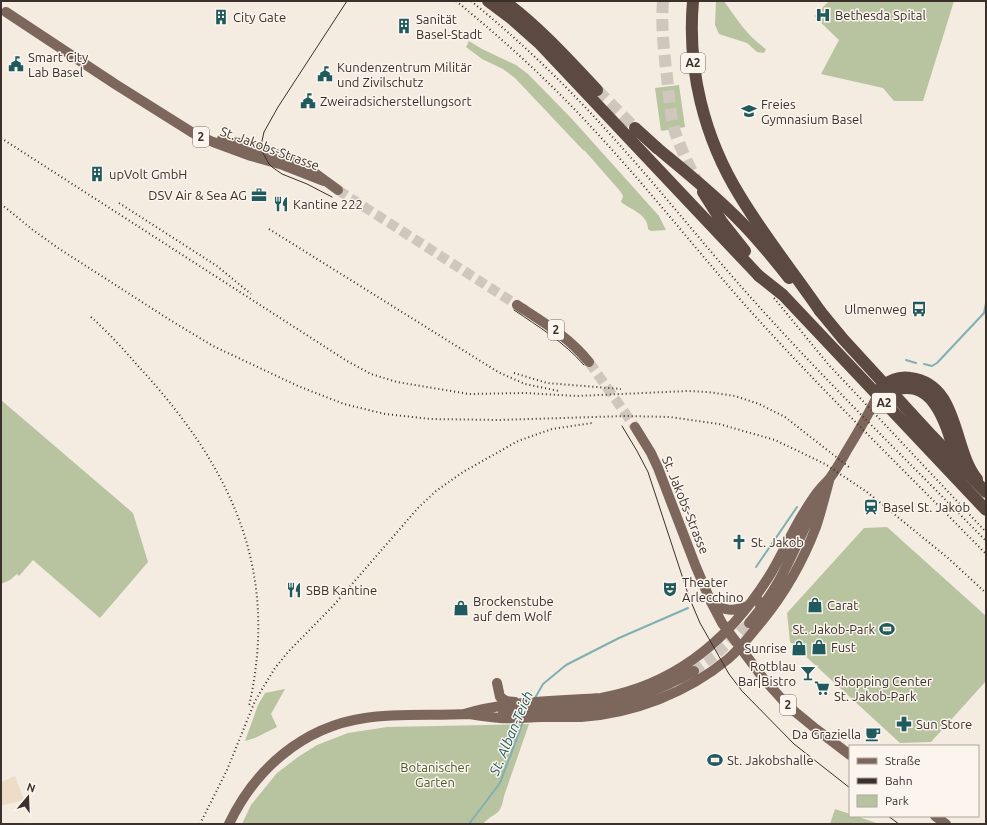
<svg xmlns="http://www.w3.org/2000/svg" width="987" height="825" font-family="Ubuntu,sans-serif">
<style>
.green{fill:#b8c4a0}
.plaza{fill:#ecdcc8}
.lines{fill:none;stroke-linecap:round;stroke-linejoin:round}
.stream{stroke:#7fb0b2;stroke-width:2}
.major-tunnel{stroke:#cfc6bd;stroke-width:10;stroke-dasharray:10 5;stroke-linecap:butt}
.highway-tunnel{stroke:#cfc6bd;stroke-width:12;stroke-dasharray:12 6;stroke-linecap:butt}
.major{stroke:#7d675c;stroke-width:10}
.highway{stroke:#5c4a42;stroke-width:12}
.tram{stroke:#3b302b;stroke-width:1}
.rail{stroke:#3b302b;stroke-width:2;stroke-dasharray:1 3;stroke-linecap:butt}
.major-bridge{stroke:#7d675c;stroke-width:10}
.highway-bridge{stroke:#5c4a42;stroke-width:12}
.labels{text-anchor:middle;stroke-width:3;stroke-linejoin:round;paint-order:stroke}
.shield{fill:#fbf5ee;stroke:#756b66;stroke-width:1}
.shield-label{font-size:12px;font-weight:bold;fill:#3b302b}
.poi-label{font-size:13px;fill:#3b302b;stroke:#fbf5ee;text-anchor:start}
.street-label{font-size:13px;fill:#3b302b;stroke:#fbf5ee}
.park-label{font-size:13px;fill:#4a5a2e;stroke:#fbf5ee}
.water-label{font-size:14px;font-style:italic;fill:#1f5a5e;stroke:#fbf5ee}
</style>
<rect width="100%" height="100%" fill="#f4ebe1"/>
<path class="green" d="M716 1H724C736 18 748 37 766 49L764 53 757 52 747 43 719 34 715 25Z
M829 1H954L923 101H894L883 88 821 74 839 40 814 16Z
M469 41 482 49 516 65 528 74 572 119 659 216 666 230 651 231 648 229C648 214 631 210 621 202L623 196 620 191 585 151 583 150 515 78 503 69 482 59 466 47Z
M679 85 685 127 661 131 655 88Z
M1 400 133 513 148 562 100 618 33 560 19 576 17 574 10 580 1 584Z
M887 527 986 616V681L931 742 900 743 790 642 787 613 864 528Z
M285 689 271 714 277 727 255 738 245 741 258 705 265 693Z
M529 724 504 796C500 818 496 810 483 824H242L251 805 277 773 298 757 317 745 348 733 387 727Z
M835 809 850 814V816H856L879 824H830Z"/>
<path class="plaza" d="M15 776 24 800 1 806V782Z"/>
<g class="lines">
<path class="stream" d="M906 360 916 363
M924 364 932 366 937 363 984 313 986 303
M756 567 797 507
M535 698 543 684 566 665 619 638 688 608
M469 824 500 783 523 722"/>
<path class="major-tunnel" d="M338 190 517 305
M589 362 635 427
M694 671 716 655 749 623"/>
<path class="highway-tunnel" d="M663 1C661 27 664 52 667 77 669 95 670 114 675 132 681 149 689 166 697 182
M597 90 635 128"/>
<path class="major" d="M6 12 115 84 193 133 213 142 251 156 283 165 324 181
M222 139 229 142 240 143 276 154 312 171 338 190
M517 305C543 322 569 337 589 362
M635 427 651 453 658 468 696 567 711 602 722 623 763 678 788 706 816 729 850 755
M711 602C725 611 732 612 748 606
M749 623C782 586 795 546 817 502
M497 683 500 697 506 701 515 702
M503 712C535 710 569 710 601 705 635 700 665 687 694 671
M464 714C508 701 555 701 601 698 674 685 728 641 768 578 781 558 790 535 803 514 808 506 813 497 820 489 823 485 827 482 830 478 836 470 841 461 846 452 858 432 871 411 881 388
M470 714C480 716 490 717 500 718 513 719 528 717 542 717 555 717 568 717 581 717 634 713 687 693 728 659 741 648 751 634 762 621 785 593 803 561 816 527 821 512 825 496 829 481
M935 816 946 824
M229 824C255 769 303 727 365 718 399 713 434 716 469 714"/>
<path class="highway" d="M488 1 512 19 539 43 759 276
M504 1C538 26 567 58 597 90
M693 1C687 69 704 138 740 196 764 236 794 273 820 311
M635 128 657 148
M703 192 722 222 745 251
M881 387C890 380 899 376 910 378 960 384 952 449 977 479
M887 393C936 370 948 431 958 465"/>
<path class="tram" d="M332 197 307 184 282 174 272 167 269 164 263 153 262 141 264 132 278 107 347 1
M514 310C539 327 564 342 584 365
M622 426 637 451 648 472 689 597 700 623 729 674 742 691 794 744 850 788
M888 816 899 824"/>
<path class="rail" d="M456 1C505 41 551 83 594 130 646 186 694 247 745 305 822 391 905 471 986 554
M471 1C524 44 572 91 617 142 664 194 707 249 754 301 828 384 908 461 986 541
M1 138 347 361 371 374 397 382 469 394 525 393 577 396 688 391 708 392 735 396 759 404 785 417 849 467
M119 203 217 266 251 294
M1 204 33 230 58 248 170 320 213 346 298 386 344 404 385 414 431 419 499 420 625 416 670 417 719 424 775 440 825 464 867 492 948 558 986 593
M269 229 498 372 525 384 559 391
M774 298 828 364 986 532
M91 317C108 332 124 350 139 367 231 467 280 569 249 706
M514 373 547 383 621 389
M200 824 227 770 255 701 275 668 288 652 333 606 418 508 436 491 463 472 518 441 552 429 592 423"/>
<path class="major-bridge" d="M758 600 761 607 767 610"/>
<path class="highway-bridge" d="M657 148C686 172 715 195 741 222 758 239 774 259 789 278
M759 276 783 295 986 510
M820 311 843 339 932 436 986 492"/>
</g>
<defs>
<g id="hospital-bare" transform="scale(1.2)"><path d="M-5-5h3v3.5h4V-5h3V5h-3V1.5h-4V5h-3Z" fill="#1f5a5e" stroke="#fbf5ee" stroke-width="2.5" paint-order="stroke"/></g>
<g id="building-bare" transform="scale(1.2)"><path d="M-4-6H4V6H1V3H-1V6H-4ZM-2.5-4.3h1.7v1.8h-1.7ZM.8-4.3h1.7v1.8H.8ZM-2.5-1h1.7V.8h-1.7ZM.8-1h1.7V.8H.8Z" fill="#1f5a5e" stroke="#fbf5ee" stroke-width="2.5" paint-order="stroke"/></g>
<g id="civic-bare" transform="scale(1.2)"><path d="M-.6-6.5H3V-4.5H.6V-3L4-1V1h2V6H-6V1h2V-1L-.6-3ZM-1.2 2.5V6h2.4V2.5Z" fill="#1f5a5e" stroke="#fbf5ee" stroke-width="2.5" paint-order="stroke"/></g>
<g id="school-bare" transform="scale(1.2)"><path d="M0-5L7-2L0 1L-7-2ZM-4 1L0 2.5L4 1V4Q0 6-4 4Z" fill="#1f5a5e" stroke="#fbf5ee" stroke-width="2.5" paint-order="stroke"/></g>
<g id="office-bare" transform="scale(1.2)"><path d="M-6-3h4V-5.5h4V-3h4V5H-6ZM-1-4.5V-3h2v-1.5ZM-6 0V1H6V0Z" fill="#1f5a5e" stroke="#fbf5ee" stroke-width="2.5" paint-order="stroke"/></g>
<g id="restaurant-bare" transform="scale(1.2)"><path d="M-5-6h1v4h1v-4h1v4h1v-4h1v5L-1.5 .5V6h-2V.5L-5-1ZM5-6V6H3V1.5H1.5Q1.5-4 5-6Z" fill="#1f5a5e" stroke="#fbf5ee" stroke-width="2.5" paint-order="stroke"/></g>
<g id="bus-bare" transform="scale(1.2)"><path d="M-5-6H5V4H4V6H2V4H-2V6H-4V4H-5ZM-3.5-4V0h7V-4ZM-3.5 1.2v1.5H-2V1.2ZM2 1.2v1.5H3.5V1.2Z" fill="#1f5a5e" stroke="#fbf5ee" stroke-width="2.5" paint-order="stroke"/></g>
<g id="station-bare" transform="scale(1.2)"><path d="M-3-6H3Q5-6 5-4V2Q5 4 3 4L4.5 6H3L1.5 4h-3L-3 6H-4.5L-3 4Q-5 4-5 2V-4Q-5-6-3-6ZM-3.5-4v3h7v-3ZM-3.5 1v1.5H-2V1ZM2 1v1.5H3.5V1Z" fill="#1f5a5e" stroke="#fbf5ee" stroke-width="2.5" paint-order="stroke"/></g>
<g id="church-bare" transform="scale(1.2)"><path d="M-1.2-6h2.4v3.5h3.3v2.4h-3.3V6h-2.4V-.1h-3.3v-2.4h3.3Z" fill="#1f5a5e" stroke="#fbf5ee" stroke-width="2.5" paint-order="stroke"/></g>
<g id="theatre-bare" transform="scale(1.2)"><path d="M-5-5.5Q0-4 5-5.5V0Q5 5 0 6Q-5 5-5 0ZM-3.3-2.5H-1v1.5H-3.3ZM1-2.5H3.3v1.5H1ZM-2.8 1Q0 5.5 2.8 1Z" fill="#1f5a5e" stroke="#fbf5ee" stroke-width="2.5" paint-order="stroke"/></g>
<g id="shop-bare" transform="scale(1.2)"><path d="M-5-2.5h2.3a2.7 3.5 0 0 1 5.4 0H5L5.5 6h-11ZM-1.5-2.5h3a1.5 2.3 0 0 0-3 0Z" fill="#1f5a5e" stroke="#fbf5ee" stroke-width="2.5" paint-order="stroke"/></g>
<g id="stadium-bare" transform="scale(1.2)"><path d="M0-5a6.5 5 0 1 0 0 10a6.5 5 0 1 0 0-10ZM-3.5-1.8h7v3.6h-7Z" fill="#1f5a5e" stroke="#fbf5ee" stroke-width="2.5" paint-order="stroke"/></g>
<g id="bar-bare" transform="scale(1.2)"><path d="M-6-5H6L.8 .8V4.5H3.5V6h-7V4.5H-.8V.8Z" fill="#1f5a5e" stroke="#fbf5ee" stroke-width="2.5" paint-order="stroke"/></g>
<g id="supermarket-bare" transform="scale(1.2)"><path d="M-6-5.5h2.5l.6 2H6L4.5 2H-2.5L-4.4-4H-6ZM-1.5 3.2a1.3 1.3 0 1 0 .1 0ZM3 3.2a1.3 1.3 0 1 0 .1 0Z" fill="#1f5a5e" stroke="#fbf5ee" stroke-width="2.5" paint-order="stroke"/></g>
<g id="pharmacy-bare" transform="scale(1.2)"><path d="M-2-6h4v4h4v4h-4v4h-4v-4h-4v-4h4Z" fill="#1f5a5e" stroke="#fbf5ee" stroke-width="2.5" paint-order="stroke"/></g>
<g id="cafe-bare" transform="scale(1.2)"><path d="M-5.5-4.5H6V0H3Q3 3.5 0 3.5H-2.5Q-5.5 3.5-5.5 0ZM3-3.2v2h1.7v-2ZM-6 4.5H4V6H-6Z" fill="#1f5a5e" stroke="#fbf5ee" stroke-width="2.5" paint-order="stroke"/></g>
</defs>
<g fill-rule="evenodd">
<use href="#hospital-bare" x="823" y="15"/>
<use href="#building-bare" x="221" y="17"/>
<use href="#building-bare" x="404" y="26"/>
<use href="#civic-bare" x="16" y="64"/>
<use href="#civic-bare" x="325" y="74"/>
<use href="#civic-bare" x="308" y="101"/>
<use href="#school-bare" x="749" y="111"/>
<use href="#building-bare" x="97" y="174"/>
<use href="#office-bare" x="259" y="195"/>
<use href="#restaurant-bare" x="281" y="204"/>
<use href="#bus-bare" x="919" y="309"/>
<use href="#station-bare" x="871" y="507"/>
<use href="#church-bare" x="739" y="542"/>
<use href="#theatre-bare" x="670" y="589"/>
<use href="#restaurant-bare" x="294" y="590"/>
<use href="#shop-bare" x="815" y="605"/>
<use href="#shop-bare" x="461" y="608"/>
<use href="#stadium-bare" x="887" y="629"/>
<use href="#shop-bare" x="819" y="647"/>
<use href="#shop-bare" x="799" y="648"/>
<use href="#bar-bare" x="808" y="673"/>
<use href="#supermarket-bare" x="822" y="688"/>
<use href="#pharmacy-bare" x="904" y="724"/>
<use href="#cafe-bare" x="873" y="734"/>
<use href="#stadium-bare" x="715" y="760"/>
</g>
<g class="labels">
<g class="shield">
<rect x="681" y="53" width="24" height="20" rx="3"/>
<rect x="193" y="127" width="16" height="20" rx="3"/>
<rect x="548" y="320" width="16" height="20" rx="3"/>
<rect x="872" y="393" width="24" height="20" rx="3"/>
<rect x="780" y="695" width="16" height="20" rx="3"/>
</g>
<g class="shield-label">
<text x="693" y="67">A2</text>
<text x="201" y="141">2</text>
<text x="556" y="334">2</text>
<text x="884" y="407">A2</text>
<text x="788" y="709">2</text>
</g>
<g class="poi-label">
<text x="835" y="20">Bethesda Spital</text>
<text x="233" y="22">City Gate</text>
<text x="416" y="24">Sanität<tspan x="416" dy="15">Basel-Stadt</tspan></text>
<text x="28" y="62">Smart City<tspan x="28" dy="15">Lab Basel</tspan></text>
<text x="337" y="72">Kundenzentrum Militär<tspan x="337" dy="15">und Zivilschutz</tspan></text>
<text x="320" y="106">Zweiradsicherstellungsort</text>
<text x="761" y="109">Freies<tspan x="761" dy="15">Gymnasium Basel</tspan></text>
<text x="109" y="179">upVolt GmbH</text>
<text x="247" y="200" text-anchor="end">DSV Air &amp; Sea AG</text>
<text x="293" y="209">Kantine 222</text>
<text x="907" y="314" text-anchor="end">Ulmenweg</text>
<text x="883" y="512">Basel St. Jakob</text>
<text x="751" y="547">St. Jakob</text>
<text x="682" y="587">Theater<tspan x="682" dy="15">Arlecchino</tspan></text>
<text x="306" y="595">SBB Kantine</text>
<text x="473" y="606">Brockenstube<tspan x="473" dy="15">auf dem Wolf</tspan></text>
<text x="827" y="610">Carat</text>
<text x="875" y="634" text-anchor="end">St. Jakob-Park</text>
<text x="831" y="652">Fust</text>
<text x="787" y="653" text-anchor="end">Sunrise</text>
<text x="796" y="671" text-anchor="end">Rotblau<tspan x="796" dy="15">Bar|Bistro</tspan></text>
<text x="834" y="686">Shopping Center<tspan x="834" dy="15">St. Jakob-Park</tspan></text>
<text x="916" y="729">Sun Store</text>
<text x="861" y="739" text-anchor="end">Da Graziella</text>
<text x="727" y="765">St. Jakobshalle</text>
</g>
<g class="street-label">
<text transform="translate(270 148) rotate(20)" y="5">St. Jakobs-Strasse</text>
<text transform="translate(686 505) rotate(68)" y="5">St. Jakobs-Strasse</text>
</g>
<g class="park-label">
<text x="435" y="772">Botanischer<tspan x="435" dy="15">Garten</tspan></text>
</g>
<g class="water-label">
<text transform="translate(511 733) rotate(-67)" y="5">St. Alban-Teich</text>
</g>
</g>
<rect width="987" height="825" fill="none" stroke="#3b302b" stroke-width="4"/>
<rect x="849" y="745" width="130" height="72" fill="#fbf5ee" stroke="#aea6a0"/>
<rect x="857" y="758" width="20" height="6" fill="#7d675c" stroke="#aea6a0"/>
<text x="885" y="765" font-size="12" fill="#3b302b">Straße</text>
<rect x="857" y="778" width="20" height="6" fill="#3b302b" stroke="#aea6a0"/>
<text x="885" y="785" font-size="12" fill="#3b302b">Bahn</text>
<rect x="857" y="795" width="20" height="12" fill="#b8c4a0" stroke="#aea6a0"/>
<text x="885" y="805" font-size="12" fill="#3b302b">Park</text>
<g transform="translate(28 797) rotate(19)" stroke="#fbf5ee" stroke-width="3" paint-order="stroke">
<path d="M0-3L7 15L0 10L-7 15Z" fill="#3b302b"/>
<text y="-6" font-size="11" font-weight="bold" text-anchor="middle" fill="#3b302b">N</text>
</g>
</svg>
